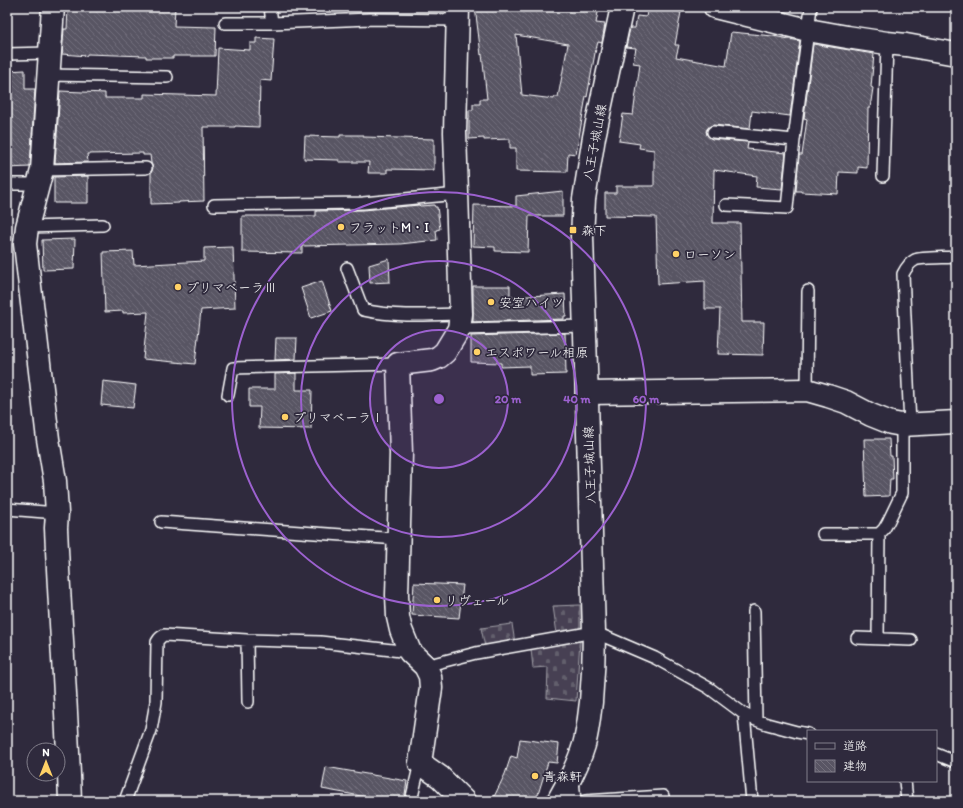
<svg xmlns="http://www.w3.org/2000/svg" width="963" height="808" font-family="Itim,'Klee One',sans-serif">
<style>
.cemetery{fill:url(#cemetery-stones);stroke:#a2a0a8}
.building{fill:url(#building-back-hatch);stroke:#fff;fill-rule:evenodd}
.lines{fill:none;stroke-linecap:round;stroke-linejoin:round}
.lane-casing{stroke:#fff;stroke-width:14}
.street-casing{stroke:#fff;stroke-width:25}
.secondary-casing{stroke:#fff;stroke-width:25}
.lane{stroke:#2f2a3d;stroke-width:11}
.street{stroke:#2f2a3d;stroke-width:22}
.secondary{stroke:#2f2a3d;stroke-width:22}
.ring{fill:none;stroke:#9c61cf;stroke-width:2}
.poi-dot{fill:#ffd166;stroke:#2f2a3d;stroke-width:1.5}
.labels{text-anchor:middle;stroke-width:3.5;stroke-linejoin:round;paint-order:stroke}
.street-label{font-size:13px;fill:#fff;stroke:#2f2a3d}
.poi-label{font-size:13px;fill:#fff;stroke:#2f2a3d;text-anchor:start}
.centre{fill:#9c61cf;stroke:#2f2a3d;stroke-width:2}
.ring-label{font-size:12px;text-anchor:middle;font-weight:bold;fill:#9c61cf;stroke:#2f2a3d;stroke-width:3.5;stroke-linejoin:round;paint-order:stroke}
</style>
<defs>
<pattern id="cemetery-stones" width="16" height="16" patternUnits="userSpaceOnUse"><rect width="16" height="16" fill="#464152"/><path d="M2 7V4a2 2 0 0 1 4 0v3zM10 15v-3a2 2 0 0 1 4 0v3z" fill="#625e6c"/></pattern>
<pattern id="building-back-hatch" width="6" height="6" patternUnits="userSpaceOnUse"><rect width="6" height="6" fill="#595564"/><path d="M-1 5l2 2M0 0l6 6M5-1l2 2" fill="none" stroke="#726e7b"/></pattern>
</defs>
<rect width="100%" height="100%" fill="#2f2a3d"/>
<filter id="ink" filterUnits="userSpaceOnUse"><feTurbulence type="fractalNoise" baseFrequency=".025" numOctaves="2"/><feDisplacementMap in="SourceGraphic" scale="8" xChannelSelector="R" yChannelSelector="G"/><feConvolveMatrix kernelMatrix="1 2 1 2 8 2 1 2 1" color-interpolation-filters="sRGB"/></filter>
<g filter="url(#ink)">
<path class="cemetery" d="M580 605V630L557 634 553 606Z
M512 624 515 643 485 647 481 628Z
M580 641 576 701 547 698 548 667 533 668 531 649Z"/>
<path class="building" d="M68 7H175L174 26 216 27 215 56H173V58H146V56L87 54V56L62 54 64 29H67Z
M475 7H599L596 23 605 24 602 43 598 42 595 53 587 97 586 96 576 154 568 153 567 172 516 171V148H510V139L484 140V138L469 139V110H473V104H480V99H487L482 54 481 55ZM516 35 568 44 558 97H554V99L522 95Z
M648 7 681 12 675 45H679L676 57 726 66 731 32 773 36 800 41 790 116 752 111 750 129 713 125 710 126 708 128 706 131 707 135 709 137 712 139 748 142 747 149 786 153 782 189 756 187 757 176 714 170 713 223H740L742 322H764L763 355 718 354 720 309H705V281L658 284 656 217 605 216V193H616V186H654V150L639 148 640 144 619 141 623 114 633 115 640 64 633 63 636 48 626 47 630 28H635L637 16 646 17Z
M256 38 274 39 271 81 260 80 259 127 235 126V127H203L204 201 179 202V203L151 204V173L153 168 151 163 150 155H143V153L87 154 88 162 55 163 60 91 105 93V98H144V94L216 96 218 48 250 50V43H256Z
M813 44 874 54 871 87 873 88 870 108H868L867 168 858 167V173L839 172 838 194 801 192V191H796L799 155H802L807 119 804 118Z
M25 70V89H35L30 167 7 168V71Z
M340 135H364V137L434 139V170L387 169V173H368L369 162H339V160L304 159 305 136 340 137Z
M88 176V203H54V177Z
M563 191V216H529L528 252 495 251V247L473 246 474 205 516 206V196Z
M419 205 420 206 434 205 435 207H437L440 229 436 230 437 240 400 244 302 246V253L242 252V216H316V211L363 210Z
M75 239 74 269 43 270 42 240Z
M233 247 235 308 201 310 195 364 143 359 148 312 123 313V311L105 312 103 252 133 251 134 265 204 261V248Z
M389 259 390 282 370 283 369 265Z
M322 281 332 311 311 318 301 288Z
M473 286H510V297L565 294 566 316H564V319L473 322Z
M565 333 566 374 530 375V366L501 367V363L471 362V336Z
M276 338H297L296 359 275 360Z
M296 373V390H312L311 429 259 428 260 407H249V389H275V374Z
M103 381 136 385 133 408 101 405Z
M864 439H889L890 456H892L893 479H890L889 496 866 497Z
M414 583 463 585 459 618 412 615Z
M520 739 559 744 557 763 548 762 536 801H492L505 774 511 756 517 758Z
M326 767 407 781 404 801H371L372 798 322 789Z"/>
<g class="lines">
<g class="lane-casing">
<path id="lane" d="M270 7 272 23 370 19 458 20
M225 23H272
M7 54 49 53
M48 75 167 77
M713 132 794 140
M42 170 146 168
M883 176 887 43
M7 184H38
M214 205 363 203 458 194
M726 205 787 208 794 140 811 7
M27 227 103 225
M347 268 363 310C395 317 428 315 461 314
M459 329 584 326
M807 390 808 291
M228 395 233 368 398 364
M910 425 903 274C906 268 909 263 915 260 922 257 947 258 956 257
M7 509 57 513
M161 522 398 539
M823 534H879
M754 611 756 720
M857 638 911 640
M878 638 879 534 884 529 888 522 902 493V425
M247 640 248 702
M425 666 476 653 594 632 655 658 709 688 744 714 756 720 767 724 797 732 808 734
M744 714 752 801
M936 754 956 762
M573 780 575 801
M905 781 907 801
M125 801 151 730 156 702 157 642 159 639 161 637 164 635 247 640 320 642 410 652
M411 801 420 763
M585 801 663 796"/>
</g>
<g class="street-casing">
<path id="street" d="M53 7 42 170 27 227 25 244 48 439 55 481 57 513 56 528C60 619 67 710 70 801
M458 7 455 132 461 314 459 329 445 352 439 357 432 360 398 364 401 454 397 595 398 617 401 630 410 652 425 666 430 676 431 688 420 763 440 777 464 801
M715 7 808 30 847 37 887 43 906 45 956 54
M587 393 807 390 828 396 846 402 871 415 891 423 902 425 956 422"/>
</g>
<g class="secondary-casing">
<path id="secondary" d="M558 801C568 783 578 765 584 745 588 731 589 717 591 702 593 679 594 655 594 632L582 236 584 199 594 137 622 7"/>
</g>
<use href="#lane" class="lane"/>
<use href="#street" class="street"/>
<use href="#secondary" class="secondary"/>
</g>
</g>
<circle cx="439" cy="399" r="69" fill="#9c61cf" fill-opacity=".12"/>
<g class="ring">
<circle cx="439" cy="399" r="69"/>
<circle cx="439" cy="399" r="138"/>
<circle cx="439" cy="399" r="207"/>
</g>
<g class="poi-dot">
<circle cx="341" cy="227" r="4"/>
<rect x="569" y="226" width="8" height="8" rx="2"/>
<circle cx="676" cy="254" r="4"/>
<circle cx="178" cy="287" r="4"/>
<circle cx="491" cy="302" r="4"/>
<circle cx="477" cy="352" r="4"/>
<circle cx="285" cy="417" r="4"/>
<circle cx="437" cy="600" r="4"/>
<circle cx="535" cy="776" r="4"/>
</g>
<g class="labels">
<g class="street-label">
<text transform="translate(594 142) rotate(-79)" y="5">八王子城山線</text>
<text transform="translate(589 465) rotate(-92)" y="5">八王子城山線</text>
</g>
<g class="poi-label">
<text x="349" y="232">フラットM・I</text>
<text x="581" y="235">森下</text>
<text x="684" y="259">ローソン</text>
<text x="186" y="292">プリマベーラⅢ</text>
<text x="499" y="307">安室ハイツ</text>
<text x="485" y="357">エスポワール相原</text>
<text x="293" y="422">プリマベーラⅠ</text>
<text x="445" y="605">リヴェール</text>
<text x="543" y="781">青森軒</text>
</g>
</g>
<circle cx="439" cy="399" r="6" class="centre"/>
<g class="ring-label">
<text x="508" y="403">20 m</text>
<text x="577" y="403">40 m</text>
<text x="646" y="403">60 m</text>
</g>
<rect width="963" height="808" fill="none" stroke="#2f2a3d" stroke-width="24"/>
<rect x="12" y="12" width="939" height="784" fill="none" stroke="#fff" stroke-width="1.5" filter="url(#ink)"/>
<rect x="807" y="730" width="130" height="52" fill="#2f2a3d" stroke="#827f8b"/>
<rect x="815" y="743" width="20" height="6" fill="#2f2a3d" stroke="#827f8b"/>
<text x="843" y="750" font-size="12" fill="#ffffff">道路</text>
<rect x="815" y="760" width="20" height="12" fill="url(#building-back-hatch)" stroke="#827f8b"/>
<text x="843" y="770" font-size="12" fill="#ffffff">建物</text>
<g transform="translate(46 762)"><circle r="19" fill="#2f2a3d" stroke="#827f8b"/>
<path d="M0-3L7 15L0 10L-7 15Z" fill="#ffd166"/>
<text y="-6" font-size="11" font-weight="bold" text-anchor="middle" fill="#ffffff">N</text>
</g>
</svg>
